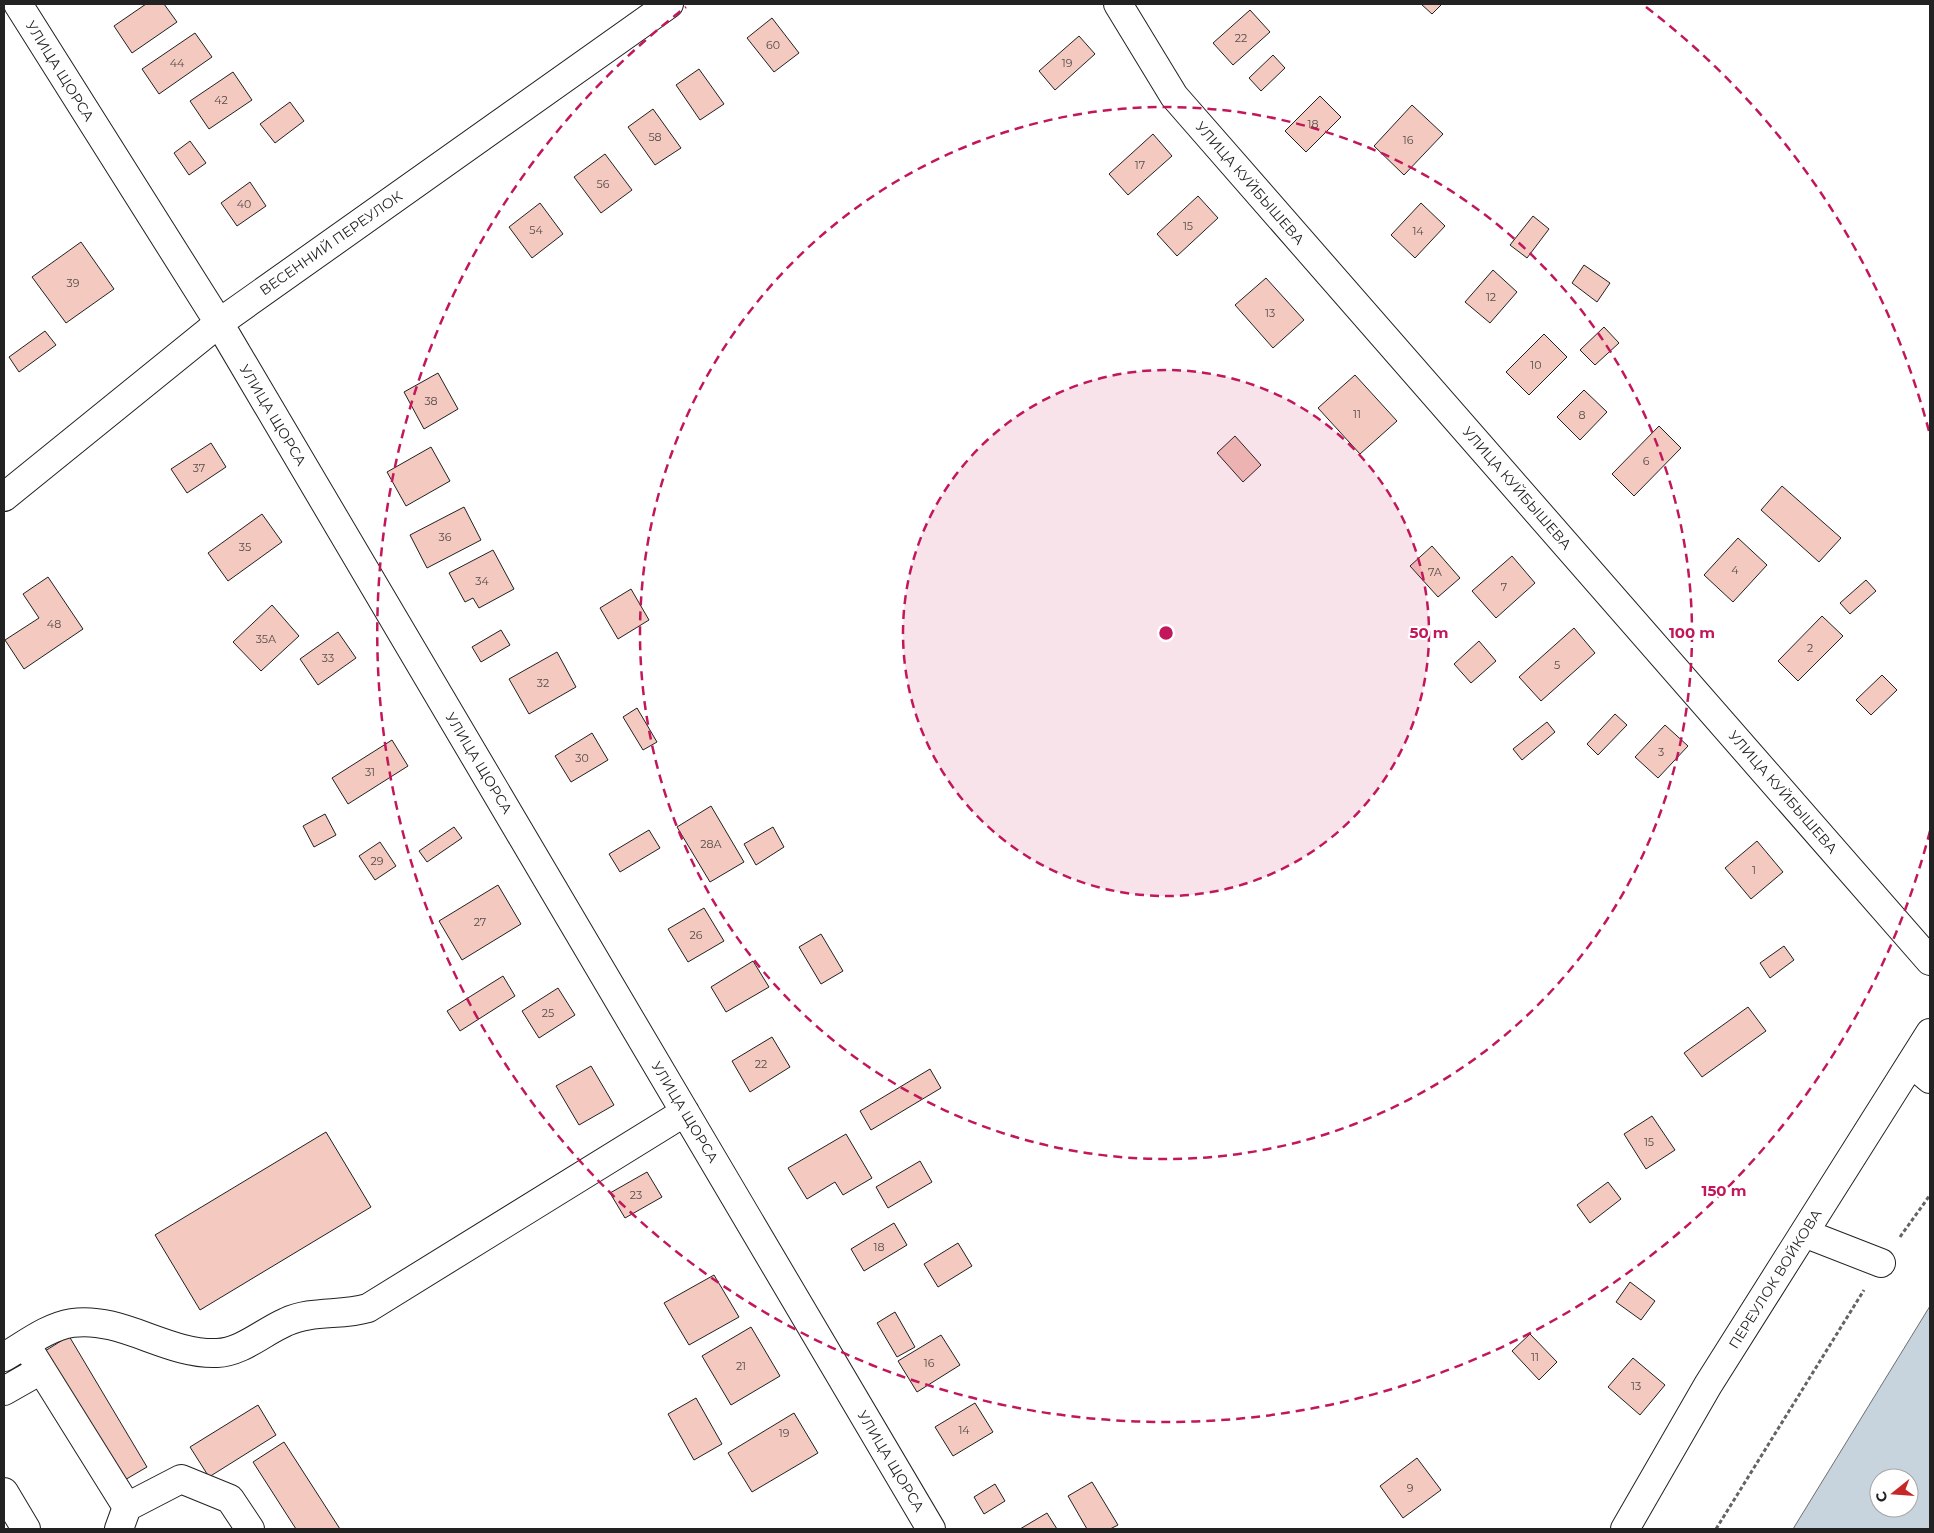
<svg xmlns="http://www.w3.org/2000/svg" width="1934" height="1533" font-family="Montserrat,sans-serif">
<style>
.water{fill:#c7d3dd;stroke:#6f6f6f;fill-rule:evenodd}
.building{fill:#f3c9c0;stroke:#222}
.lines{fill:none;stroke-linecap:round;stroke-linejoin:round}
.minor-casing{stroke:#222;stroke-width:30}
.path{stroke:#646464;stroke-width:3;stroke-dasharray:4 2.5;stroke-linecap:butt}
.minor{stroke:#fff;stroke-width:28}
.ring{fill:none;stroke:#c2185b;stroke-width:2.5;stroke-dasharray:9 6}
.labels{text-anchor:middle;stroke-width:4;stroke-linejoin:round;paint-order:stroke}
.number-label{font-size:11px;fill:#564c4a}
.street-label{font-size:14px;fill:#222;stroke:#fff}
.centre{fill:#c2185b;stroke:#fff;stroke-width:2.5}
.ring-label{font-size:15px;text-anchor:middle;font-weight:bold;fill:#c2185b;stroke:#fff;stroke-width:4;stroke-linejoin:round;paint-order:stroke}
</style>
<rect width="100%" height="100%" fill="#fff"/>
<path class="water" d="M1930 1306V1529H1793ZM1879 1478H1909V1508H1879Z"/>
<path class="building" d="M146 4H164L177 22 132 53 114 26Z
M1421 4H1442L1432 14Z
M1250 10 1270 32 1233 65 1213 43Z
M772 18 799 53 774 72 747 38Z
M195 33 212 57 159 94 142 69Z
M1079 36 1095 54 1055 90 1039 71Z
M1273 55 1285 68 1261 91 1249 78Z
M699 69 724 104 700 120 676 85Z
M233 72 252 100 209 129 190 101Z
M1320 96 1341 117 1306 152 1285 131Z
M290 102 304 121 275 143 260 124Z
M1412 105 1443 134 1404 175 1374 146Z
M653 109 681 148 655 165 628 127Z
M1153 134 1172 156 1128 195 1109 174Z
M190 141 206 163 189 175 174 153Z
M605 154 632 190 601 213 574 177Z
M250 182 266 206 237 226 221 203Z
M1198 196 1218 218 1177 256 1157 234Z
M540 203 563 234 532 258 509 227Z
M1421 203 1445 226 1415 258 1391 235Z
M1533 216 1549 229 1527 258 1510 245Z
M81 242 114 289 66 323 32 277Z
M1584 265 1610 283 1597 302 1572 283Z
M1493 270 1517 292 1490 323 1465 302Z
M1266 278 1304 320 1273 348 1235 305Z
M1604 327 1619 343 1595 365 1580 350Z
M45 331 56 345 19 372 9 357Z
M1544 334 1567 357 1529 395 1506 372Z
M438 373 458 409 424 429 404 392Z
M1355 375 1397 421 1360 454 1318 408Z
M1584 390 1607 412 1580 440 1557 417Z
M1659 426 1681 448 1634 496 1612 474Z
M1235 436 1261 465 1243 482 1217 453Z
M211 443 226 467 187 493 171 469Z
M431 447 450 481 406 506 387 472Z
M1782 486 1841 538 1819 562 1761 510Z
M464 507 481 540 427 568 410 535Z
M262 514 282 542 228 581 208 553Z
M1738 538 1767 565 1733 602 1704 575Z
M1432 546 1460 578 1438 597 1410 566Z
M493 550 514 589 479 608 473 598 465 602 449 573Z
M1512 556 1535 583 1496 618 1472 591Z
M48 577 83 629 24 669 5 640 39 618 23 594Z
M1866 580 1876 591 1850 614 1840 603Z
M631 589 649 620 618 639 600 608Z
M272 605 299 636 261 671 233 642Z
M1822 616 1843 636 1798 681 1778 661Z
M1574 628 1595 653 1541 701 1519 677Z
M501 630 510 645 481 662 472 647Z
M338 632 356 658 318 685 300 659Z
M1479 641 1496 661 1471 683 1454 664Z
M557 652 576 687 529 714 509 679Z
M1882 675 1897 690 1871 715 1856 700Z
M637 708 657 742 643 750 623 717Z
M1615 714 1627 725 1598 755 1587 744Z
M1547 722 1555 732 1522 760 1513 749Z
M1665 725 1688 746 1658 778 1635 757Z
M592 733 608 760 571 782 555 756Z
M392 740 408 766 348 804 332 778Z
M711 806 744 862 710 882 677 827Z
M325 814 336 835 314 847 303 826Z
M454 827 462 838 427 862 419 851Z
M773 827 784 847 756 865 744 844Z
M649 830 660 848 620 872 609 854Z
M1757 841 1783 872 1751 899 1725 868Z
M380 842 396 866 375 880 359 856Z
M498 885 521 924 462 960 439 921Z
M704 908 724 941 688 962 668 929Z
M821 934 843 971 821 984 799 947Z
M1784 946 1794 960 1770 978 1760 963Z
M753 961 769 987 726 1012 711 987Z
M503 976 515 996 460 1031 447 1011Z
M558 988 575 1015 539 1038 522 1011Z
M1748 1007 1766 1031 1702 1077 1684 1053Z
M772 1037 790 1067 750 1092 732 1061Z
M591 1066 614 1105 579 1125 556 1086Z
M930 1069 941 1088 871 1130 860 1111Z
M1652 1116 1675 1150 1646 1169 1624 1134Z
M326 1132 371 1207 200 1310 155 1235Z
M846 1134 872 1178 843 1195 835 1182 807 1199 788 1168Z
M920 1161 932 1182 888 1208 876 1187Z
M647 1172 662 1197 625 1218 610 1193Z
M1608 1182 1621 1199 1590 1223 1577 1205Z
M894 1223 907 1245 864 1271 851 1249Z
M958 1243 972 1266 938 1287 924 1264Z
M714 1275 739 1317 689 1345 664 1303Z
M1630 1282 1655 1301 1641 1320 1616 1302Z
M895 1312 915 1347 897 1357 877 1323Z
M751 1327 780 1376 731 1405 702 1356Z
M1530 1334 1557 1362 1539 1380 1512 1351Z
M941 1335 960 1365 917 1392 898 1361Z
M69 1336 147 1467 123 1481 45 1351Z
M1633 1358 1665 1385 1640 1415 1608 1387Z
M696 1398 722 1444 694 1460 668 1414Z
M975 1403 993 1432 953 1456 935 1427Z
M258 1405 276 1435 209 1477 190 1447Z
M794 1413 818 1453 752 1492 728 1453Z
M284 1442 340 1529H296L253 1462Z
M1417 1458 1441 1490 1403 1518 1380 1486Z
M1092 1482 1118 1525 1110 1529H1087L1068 1496Z
M995 1484 1005 1501 984 1514 974 1497Z
M1047 1513 1057 1529H1020Z"/>
<g class="lines">
<g class="minor-casing">
<path id="minor" d="M18 4 219 323 931 1529
M1118 4 1174 96 1930 961
M4 497 219 323 669 4
M1911 1063 1930 1079
M1804 1233 1881 1263
M26 1345 127 1507 119 1529
M4 1357C25 1345 47 1327 72 1323 122 1316 167 1355 217 1353 242 1352 263 1332 286 1322 312 1310 341 1316 368 1308L685 1112
M4 1391 41 1370
M4 1492 26 1529
M127 1507 181 1479 230 1499 250 1529
M1625 1529 1708 1385 1930 1033"/>
</g>
<path class="path" d="M1900 1237 1930 1195
M1716 1529 1864 1290"/>
<use href="#minor" class="minor"/>
</g>
<circle cx="1166" cy="633" r="263" fill="#c2185b" fill-opacity=".12"/>
<g class="ring">
<circle cx="1166" cy="633" r="263"/>
<circle cx="1166" cy="633" r="526"/>
<path d="M1930 831A789 789 0 1 1 686 7M1646 7A789 789 0 0 1 1930 435"/>
</g>
<g class="labels">
<g class="number-label">
<text x="1241" y="42">22</text>
<text x="773" y="49">60</text>
<text x="177" y="67">44</text>
<text x="1067" y="67">19</text>
<text x="221" y="104">42</text>
<text x="1313" y="128">18</text>
<text x="655" y="141">58</text>
<text x="1408" y="144">16</text>
<text x="1140" y="169">17</text>
<text x="603" y="188">56</text>
<text x="244" y="208">40</text>
<text x="1188" y="230">15</text>
<text x="536" y="234">54</text>
<text x="1418" y="235">14</text>
<text x="73" y="287">39</text>
<text x="1491" y="301">12</text>
<text x="1270" y="317">13</text>
<text x="1536" y="369">10</text>
<text x="431" y="405">38</text>
<text x="1357" y="418">11</text>
<text x="1582" y="419">8</text>
<text x="1646" y="465">6</text>
<text x="199" y="472">37</text>
<text x="445" y="541">36</text>
<text x="245" y="551">35</text>
<text x="1735" y="574">4</text>
<text x="1435" y="576">7А</text>
<text x="482" y="585">34</text>
<text x="1504" y="591">7</text>
<text x="54" y="628">48</text>
<text x="266" y="643">35А</text>
<text x="1810" y="652">2</text>
<text x="328" y="662">33</text>
<text x="1557" y="669">5</text>
<text x="543" y="687">32</text>
<text x="1661" y="756">3</text>
<text x="582" y="762">30</text>
<text x="370" y="776">31</text>
<text x="711" y="848">28А</text>
<text x="377" y="865">29</text>
<text x="1754" y="874">1</text>
<text x="480" y="926">27</text>
<text x="696" y="939">26</text>
<text x="548" y="1017">25</text>
<text x="761" y="1068">22</text>
<text x="1649" y="1146">15</text>
<text x="636" y="1199">23</text>
<text x="879" y="1251">18</text>
<text x="1535" y="1361">11</text>
<text x="929" y="1367">16</text>
<text x="741" y="1370">21</text>
<text x="1636" y="1390">13</text>
<text x="964" y="1434">14</text>
<text x="784" y="1437">19</text>
<text x="1410" y="1492">9</text>
</g>
<g class="street-label">
<text transform="translate(60 71) rotate(58)" y="5">УЛИЦА ЩОРСА</text>
<text transform="translate(1250 183) rotate(49)" y="5">УЛИЦА КУЙБЫШЕВА</text>
<text transform="translate(331 243) rotate(-35)" y="5">ВЕСЕННИЙ ПЕРЕУЛОК</text>
<text transform="translate(273 415) rotate(59)" y="5">УЛИЦА ЩОРСА</text>
<text transform="translate(1517 488) rotate(49)" y="5">УЛИЦА КУЙБЫШЕВА</text>
<text transform="translate(479 763) rotate(59)" y="5">УЛИЦА ЩОРСА</text>
<text transform="translate(1783 792) rotate(49)" y="5">УЛИЦА КУЙБЫШЕВА</text>
<text transform="translate(685 1112) rotate(59)" y="5">УЛИЦА ЩОРСА</text>
<text transform="translate(1775 1279) rotate(-58)" y="5">ПЕРЕУЛОК ВОЙКОВА</text>
<text transform="translate(891 1461) rotate(59)" y="5">УЛИЦА ЩОРСА</text>
</g>
</g>
<circle cx="1166" cy="633" r="8" class="centre"/>
<g class="ring-label">
<text x="1429" y="638">50 m</text>
<text x="1692" y="638">100 m</text>
<text x="1724" y="1196">150 m</text>
</g>
<rect width="1934" height="1533" fill="none" stroke="#222222" stroke-width="10"/>
<g transform="translate(1894 1493) rotate(253)"><circle r="24" fill="#ffffff" stroke="#a7a7a7"/>
<path d="M0-4L9 19L0 12L-9 19Z" fill="#c62828"/>
<text y="-8" font-size="14" font-weight="bold" text-anchor="middle" fill="#222222">С</text>
</g>
</svg>
